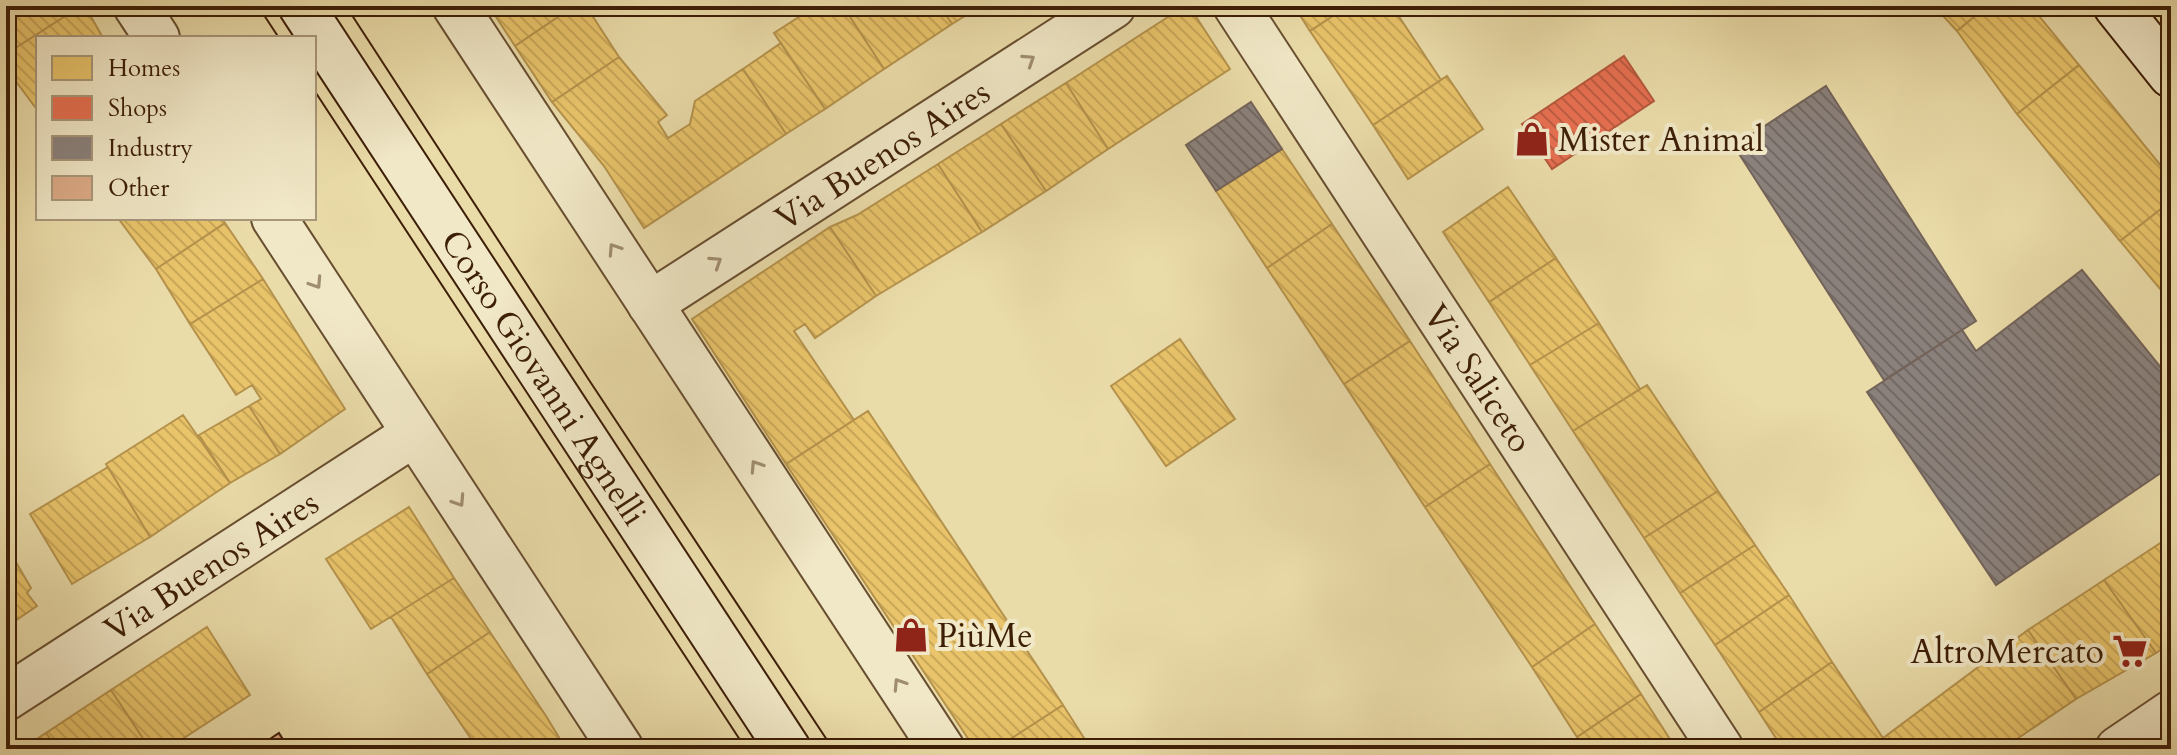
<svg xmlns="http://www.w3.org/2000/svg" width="2177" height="755" font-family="Cardo,serif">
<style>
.homes{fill:url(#homes-back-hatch);stroke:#b5924c;stroke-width:2}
.shops{fill:url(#shops-back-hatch);stroke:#b4573b;stroke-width:2}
.industry{fill:url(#industry-back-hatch);stroke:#736359;stroke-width:2}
.building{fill:url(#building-back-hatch);stroke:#3d1e07;stroke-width:2}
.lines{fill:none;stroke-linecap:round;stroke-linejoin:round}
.street-casing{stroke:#684e30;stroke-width:48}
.secondary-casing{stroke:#3d1e07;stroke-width:48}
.street{stroke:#f1e8c7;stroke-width:44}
.secondary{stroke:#f1e8c7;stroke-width:44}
.tram{stroke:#3d1e07;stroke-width:2}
.oneway{stroke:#a08d71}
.labels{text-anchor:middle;stroke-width:8;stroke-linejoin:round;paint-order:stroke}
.poi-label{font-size:34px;fill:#3d1e07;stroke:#f1e8c7;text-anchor:start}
.street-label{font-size:34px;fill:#3d1e07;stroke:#f1e8c7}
</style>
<defs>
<pattern id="homes-back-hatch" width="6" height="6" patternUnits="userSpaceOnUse" patternTransform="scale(2)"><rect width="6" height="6" fill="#e9c46a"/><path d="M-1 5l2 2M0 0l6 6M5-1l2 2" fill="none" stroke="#c9a85a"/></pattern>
<pattern id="shops-back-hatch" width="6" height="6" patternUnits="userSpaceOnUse" patternTransform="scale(2)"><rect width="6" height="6" fill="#e76f51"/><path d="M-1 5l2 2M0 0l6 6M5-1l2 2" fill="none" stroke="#bc5b41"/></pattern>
<pattern id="industry-back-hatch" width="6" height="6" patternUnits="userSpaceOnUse" patternTransform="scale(2)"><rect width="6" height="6" fill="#8a817c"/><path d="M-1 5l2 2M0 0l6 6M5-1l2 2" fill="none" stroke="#726964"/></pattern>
<pattern id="building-back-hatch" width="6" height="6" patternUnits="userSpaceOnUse" patternTransform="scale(2)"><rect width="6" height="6" fill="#dcaa86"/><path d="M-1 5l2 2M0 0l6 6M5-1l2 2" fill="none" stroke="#b48a6c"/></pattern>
</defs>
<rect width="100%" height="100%" fill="#eadca9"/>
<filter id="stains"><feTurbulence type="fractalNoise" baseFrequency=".0025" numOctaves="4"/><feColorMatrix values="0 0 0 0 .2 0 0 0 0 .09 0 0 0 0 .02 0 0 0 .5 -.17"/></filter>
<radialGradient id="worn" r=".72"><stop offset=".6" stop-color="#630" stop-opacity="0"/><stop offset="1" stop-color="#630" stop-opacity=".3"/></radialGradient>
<path class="homes" d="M6 6H81L6 54Z
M81 6H85L103 38H38V111L6 68V54Z
M489 6H574L515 46Z
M574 6H586L619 57 552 102 515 46Z
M816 6H843L884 69 825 109 774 33Z
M843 6H940L952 24 884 69Z
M940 6H981L952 24Z
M1185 6H1189L1230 69 1108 149 1066 83Z
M1294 6H1348L1310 31Z
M1348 6H1392L1441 80 1373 125 1310 31Z
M1934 6H1987L1957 31Z
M1987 6H2031L2079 65 2017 114 1957 31Z
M781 43 825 109 786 134 743 69Z
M619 57 667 115 658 122 668 138 690 124 695 101 743 69 786 134 644 228 604 166 552 102Z
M2079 65 2171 178V201L2120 241 2017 114Z
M1447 76 1483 129 1408 179 1373 125Z
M1066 83 1108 149 1046 191 1001 124Z
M1001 124 1046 191 982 232 938 164Z
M1282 149 1332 224 1267 268 1216 191Z
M938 164 982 232 876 296 830 227 857 215Z
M1508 187 1556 258 1489 302 1443 232Z
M2171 201V302L2120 241Z
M118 218H221L225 223 156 269Z
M225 223 263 279 190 324 156 269Z
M1332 224 1410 341 1344 384 1267 268Z
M830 227 876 296 815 338 805 324 794 331 854 420 786 464 692 319Z
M1556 258 1599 323 1530 365 1489 302Z
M263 279 345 409 280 454 249 406 261 399 252 385 236 395 190 324Z
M1599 323 1640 389 1573 431 1530 365Z
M1180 339 1235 419 1166 466 1111 386Z
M1410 341 1490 464 1425 507 1344 384Z
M1647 385 1718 491 1644 538 1573 431Z
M249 406 280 454 230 483 199 435Z
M868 411 1063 705 995 749H975L786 464Z
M183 415 230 483 150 537 106 464Z
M1490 464 1595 624 1532 667 1425 507Z
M108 467 150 537 72 584 30 514Z
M1718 491 1755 545 1680 593 1644 538Z
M409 507 454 578 371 629 326 559Z
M2171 536V643L2156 653 2104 580Z
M6 545 31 588 27 593 37 606 6 627Z
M1755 545 1789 595 1715 645 1680 593Z
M454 578 490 632 427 674 391 617Z
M2104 580 2156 653 2076 699 2028 630Z
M1789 595 1832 662 1759 712 1715 645Z
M1595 624 1641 694 1577 737 1532 667Z
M207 627 250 695 167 749H150L111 690Z
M2028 630 2076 699 2002 749H1783L1759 712 1832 662 1883 738Z
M490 632 546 716 566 749H478L427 674Z
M111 690 150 749H57L46 733Z
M1641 694 1673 744 1665 749H1585L1577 737Z
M1063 705 1091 749H995Z
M46 733 57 749H22Z"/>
<path class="shops" d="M1624 56 1654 101 1552 169 1522 124Z"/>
<path class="industry" d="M1826 86 1976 321 1884 380 1734 146Z
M1251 102 1282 149 1216 191 1186 145Z
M2082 270 2171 380V466L1996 585 1867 392 1962 330 1976 351Z"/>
<path class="building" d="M279 733 289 749H255Z"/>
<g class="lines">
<g class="street-casing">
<g id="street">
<path d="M136 6 157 38"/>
<path d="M455 6 942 749"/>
<path id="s1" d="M1236 6 1721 749"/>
<path d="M274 218 621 749"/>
<path id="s2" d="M650 304 1113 6"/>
<path id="s3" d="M6 698 414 434"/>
<path d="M2118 749 2171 713"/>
</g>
</g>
<g class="secondary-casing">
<g id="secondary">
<path id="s4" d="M301 6 788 749"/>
<path d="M2116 6 2171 75"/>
</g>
</g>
<use href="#street" class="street"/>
<use href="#secondary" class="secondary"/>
<path class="tram" d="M258 6 279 38
M346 6 589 380 833 749
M314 90 746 749"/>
</g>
<defs><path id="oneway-chevron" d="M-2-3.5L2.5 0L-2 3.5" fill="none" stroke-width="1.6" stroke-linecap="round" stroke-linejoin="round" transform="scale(2)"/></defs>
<g class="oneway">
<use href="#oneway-chevron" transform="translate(1029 60) rotate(-33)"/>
<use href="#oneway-chevron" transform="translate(614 249) rotate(-123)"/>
<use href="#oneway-chevron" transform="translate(716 262) rotate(-33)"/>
<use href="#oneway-chevron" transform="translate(316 283) rotate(57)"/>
<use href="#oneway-chevron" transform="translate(756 466) rotate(-123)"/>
<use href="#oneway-chevron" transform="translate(459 501) rotate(57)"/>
<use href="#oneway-chevron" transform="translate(899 684) rotate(-123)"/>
</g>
<defs>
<g id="shop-bare" transform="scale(2.76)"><path d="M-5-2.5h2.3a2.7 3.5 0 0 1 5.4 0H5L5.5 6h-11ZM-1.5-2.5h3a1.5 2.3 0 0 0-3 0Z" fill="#8f2418" stroke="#f1e8c7" stroke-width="2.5" paint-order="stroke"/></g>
<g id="supermarket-bare" transform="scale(2.76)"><path d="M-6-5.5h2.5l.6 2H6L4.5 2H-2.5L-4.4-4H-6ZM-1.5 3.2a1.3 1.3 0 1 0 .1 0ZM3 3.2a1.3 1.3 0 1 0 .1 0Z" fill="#8f2418" stroke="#f1e8c7" stroke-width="2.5" paint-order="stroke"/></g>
</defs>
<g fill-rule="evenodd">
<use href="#shop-bare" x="1532" y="139"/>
<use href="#shop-bare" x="911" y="635"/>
<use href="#supermarket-bare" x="2130" y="651"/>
</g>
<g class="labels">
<g class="poi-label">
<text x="1558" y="151">Mister Animal</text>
<text x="937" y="647">PiùMe</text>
<text x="2104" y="663" text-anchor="end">AltroMercato</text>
</g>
<g class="street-label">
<text dy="12" stroke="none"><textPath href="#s2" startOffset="276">Via Buenos Aires</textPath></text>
<text dy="12" stroke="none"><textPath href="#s4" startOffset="444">Corso Giovanni Agnelli</textPath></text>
<text dy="12" stroke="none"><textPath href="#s1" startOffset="444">Via Saliceto</textPath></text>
<text dy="12" stroke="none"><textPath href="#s3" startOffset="244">Via Buenos Aires</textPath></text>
</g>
</g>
<rect width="2177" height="755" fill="none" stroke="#eadca9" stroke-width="32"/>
<rect x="8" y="8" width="2161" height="739" fill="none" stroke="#3d1e07" stroke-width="4"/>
<rect x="16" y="16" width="2145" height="723" fill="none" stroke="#3d1e07" stroke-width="2"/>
<rect x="36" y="36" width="280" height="184" fill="#f1e8c7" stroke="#a9977a" stroke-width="2"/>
<rect x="52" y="56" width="40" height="24" fill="#e9c46a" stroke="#a9977a" stroke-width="2"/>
<text x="108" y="76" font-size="24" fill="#3d1e07">Homes</text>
<rect x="52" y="96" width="40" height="24" fill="#e76f51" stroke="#a9977a" stroke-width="2"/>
<text x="108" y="116" font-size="24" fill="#3d1e07">Shops</text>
<rect x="52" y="136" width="40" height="24" fill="#8a817c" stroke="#a9977a" stroke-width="2"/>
<text x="108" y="156" font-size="24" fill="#3d1e07">Industry</text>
<rect x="52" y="176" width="40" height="24" fill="#dcaa86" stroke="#a9977a" stroke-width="2"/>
<text x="108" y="196" font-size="24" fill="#3d1e07">Other</text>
<rect width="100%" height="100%" filter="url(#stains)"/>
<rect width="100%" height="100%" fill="url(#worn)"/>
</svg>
